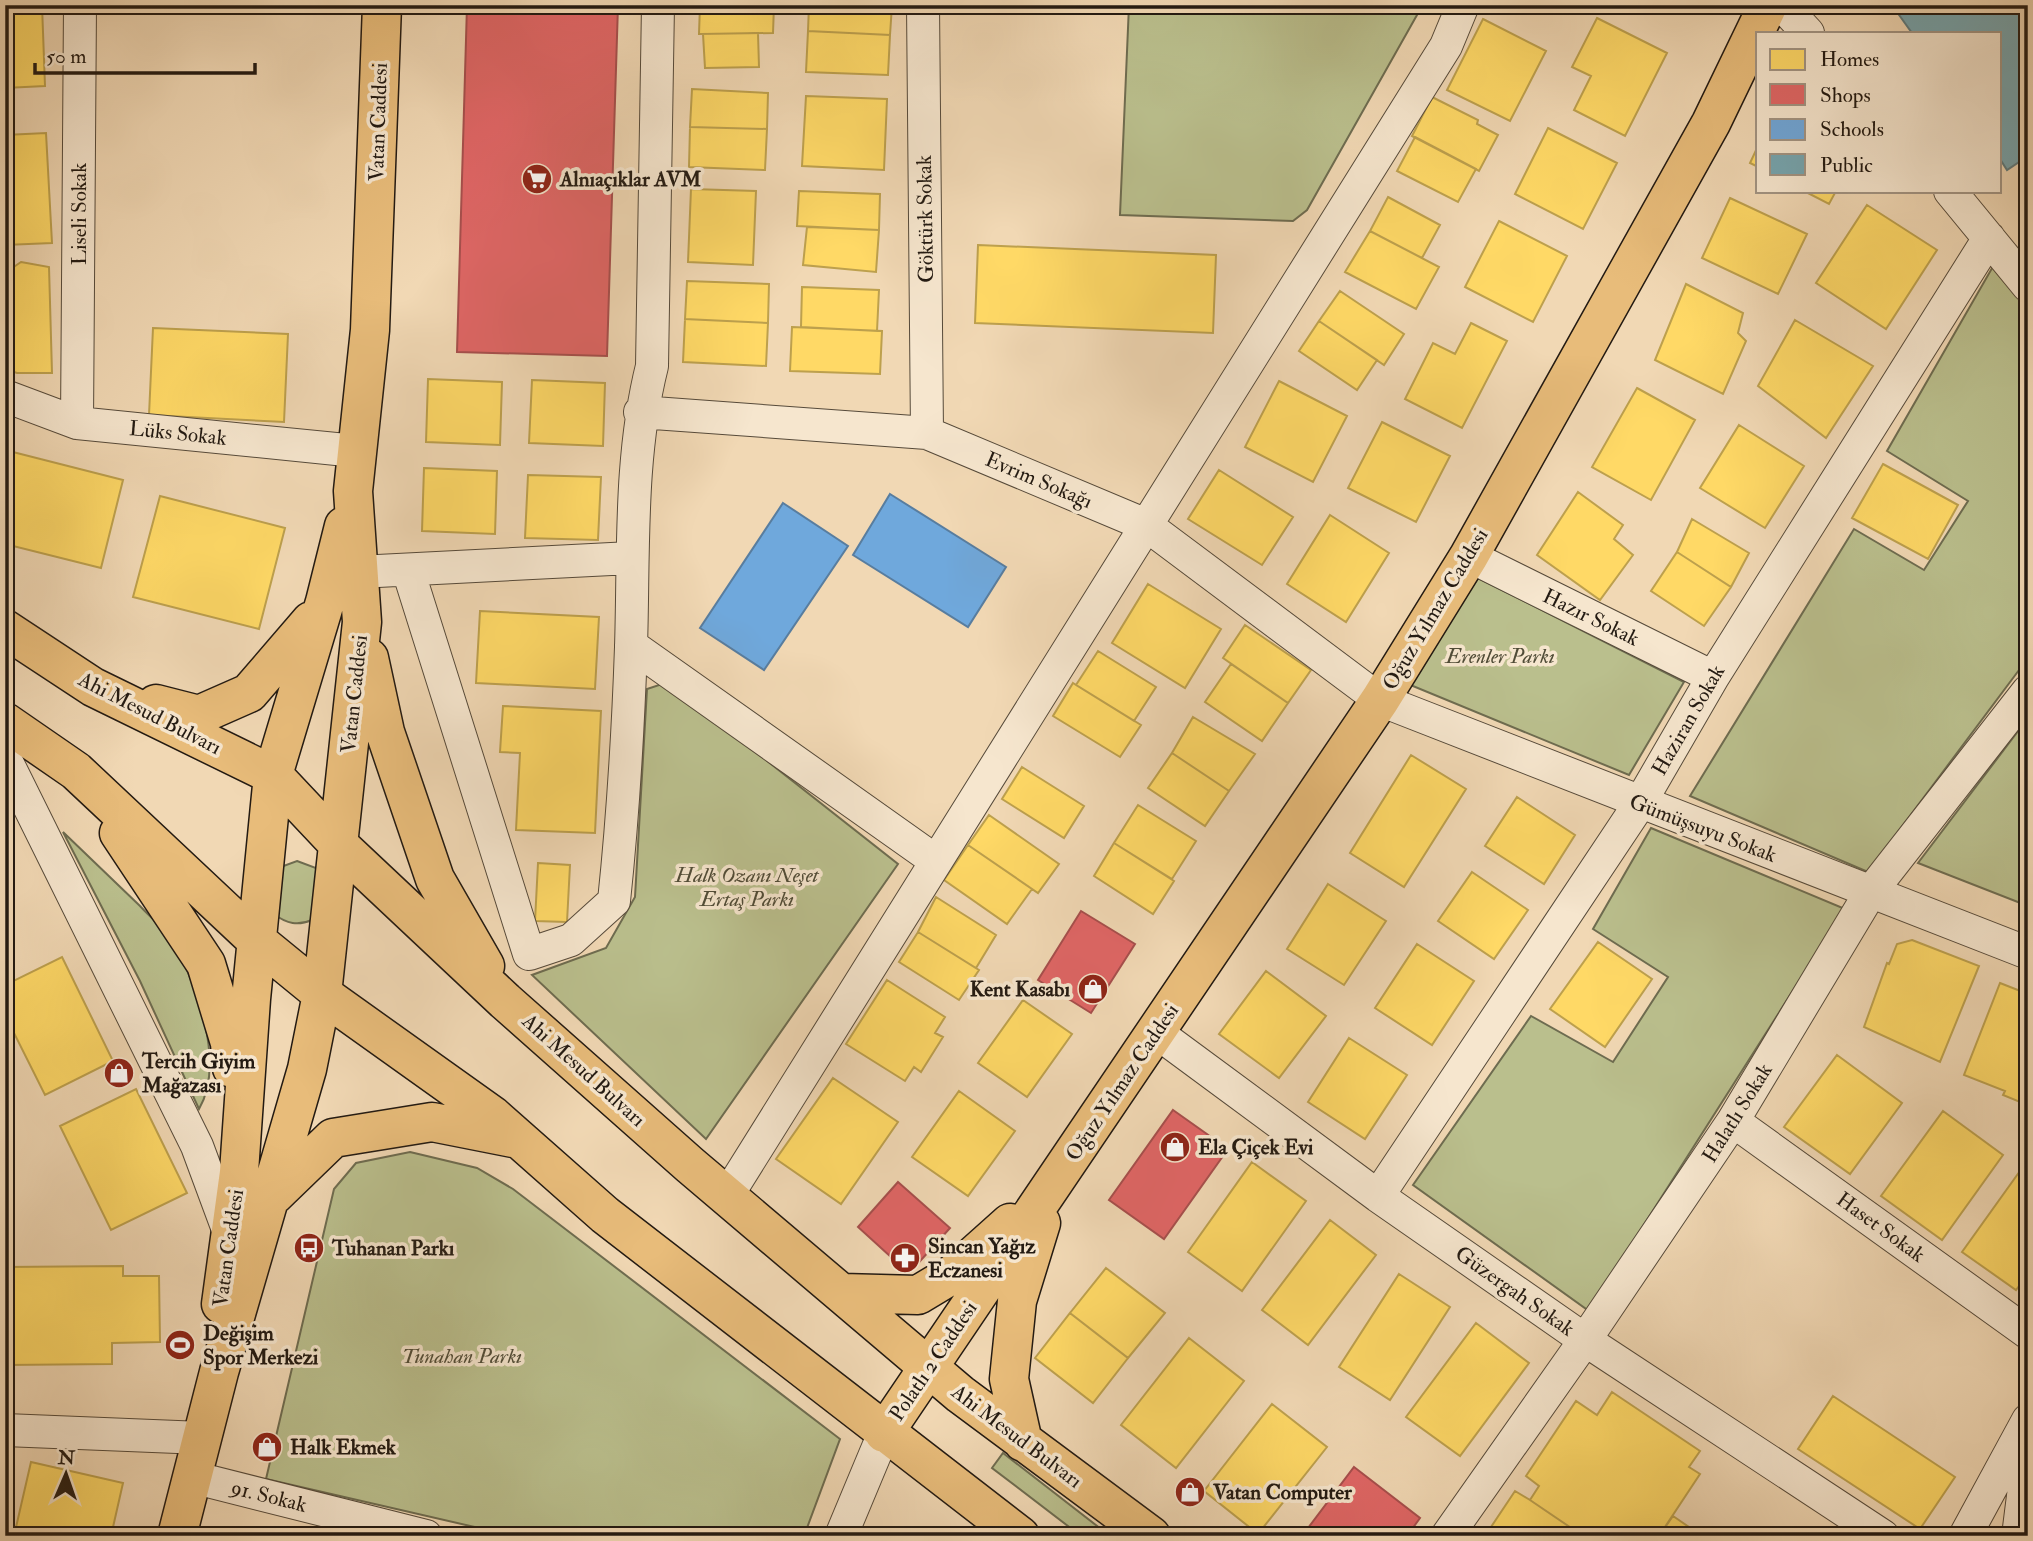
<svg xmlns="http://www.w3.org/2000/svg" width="2033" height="1541" font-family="'IM FELL Double Pica',serif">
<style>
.green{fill:#babf8d;stroke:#6e6c50;stroke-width:2}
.homes{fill:#ffd966;stroke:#bda04d;stroke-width:2}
.shops{fill:#e06666;stroke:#a74f4d;stroke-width:2}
.schools{fill:#6fa8dc;stroke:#587d9f;stroke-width:2}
.public{fill:#76a5af;stroke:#5d7b80;stroke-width:2}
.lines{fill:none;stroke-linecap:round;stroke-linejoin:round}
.minor-casing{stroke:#564a3a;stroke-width:34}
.major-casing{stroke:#231a12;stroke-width:41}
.minor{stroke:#f6e6ce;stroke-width:32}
.major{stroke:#e8bc7a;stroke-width:38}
.labels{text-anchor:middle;stroke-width:7;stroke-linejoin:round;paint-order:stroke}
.street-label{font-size:21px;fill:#231a12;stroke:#f6e6ce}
.poi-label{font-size:21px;font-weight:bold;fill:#231a12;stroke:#f6e6ce;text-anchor:start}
.park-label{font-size:21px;font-style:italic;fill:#504c37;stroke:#f6e6ce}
</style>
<rect width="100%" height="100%" fill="#f1d8b4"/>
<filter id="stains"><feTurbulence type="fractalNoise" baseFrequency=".00286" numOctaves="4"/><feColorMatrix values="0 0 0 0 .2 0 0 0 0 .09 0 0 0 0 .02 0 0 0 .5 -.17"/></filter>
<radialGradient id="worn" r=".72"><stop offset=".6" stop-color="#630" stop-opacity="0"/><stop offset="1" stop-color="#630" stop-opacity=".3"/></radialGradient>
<path class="green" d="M1129 5H1411L1417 15 1307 210 1293 221 1120 215Z
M1995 263 2028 306V658L1868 872 1690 796 1854 529 1924 570 1968 501 1887 451Z
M1478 578 1684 682 1629 775 1408 684Z
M662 684 724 727 898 864 706 1139 532 975 606 948 635 897 647 689Z
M2028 718V906L1918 863Z
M1651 828 1845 909 1589 1311 1413 1185 1531 1016 1613 1062 1668 977 1593 929Z
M63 832C89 857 114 881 140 906 149 916 162 926 169 937 196 978 226 1063 199 1109L140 981Z
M297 861 316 868 323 875 312 920C298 926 287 924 274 914L278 868Z
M410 1152 477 1168 513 1189 840 1439 804 1536H495L479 1528 266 1479 334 1189 356 1163Z
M1003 1453 1110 1536H1081L992 1468Z"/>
<path class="homes" d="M5 5H42L45 86 5 88Z
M700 5H774L773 33 699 34Z
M809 5H892L890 35 808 31Z
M1597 18 1667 53 1625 136 1574 110 1591 76 1572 67Z
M1483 19 1546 51 1510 121 1447 90Z
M808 31 890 35 888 75 806 72Z
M758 33 759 67 705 68 703 34Z
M692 89 768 93 767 129 690 127Z
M806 96 887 99 884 170 802 166Z
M1432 97 1478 120 1477 124 1498 135 1479 171 1412 136Z
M690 127 767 129 765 170 689 167Z
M1548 128 1617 163 1583 229 1515 194Z
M46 133 52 243 5 245V135Z
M1415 137 1476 169 1458 202 1397 171Z
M1758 146V167L1750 163Z
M691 189 756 191 753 265 688 262Z
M799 191 880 194 879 230 797 226Z
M1804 191H1836L1829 204Z
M1388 197 1440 225 1422 258 1370 231Z
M1730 198 1807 234 1778 294 1702 258Z
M1867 205 1937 250 1886 329 1816 283Z
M1499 221 1567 256 1533 322 1465 287Z
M807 227 879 230 876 272 803 265Z
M1370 231 1439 267 1416 309 1345 272Z
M978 245 1216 255 1213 333 975 323Z
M21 262 49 267 52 373H17L5 369V273Z
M687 281 769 284 768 323 685 319Z
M1686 284 1743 313 1738 333 1746 341 1723 394 1655 360Z
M802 287 879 290 877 331 801 327Z
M1340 291 1404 334 1384 365 1319 321Z
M685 319 768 323 766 366 683 362Z
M1795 320 1873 366 1826 438 1758 386Z
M1319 321 1377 360 1357 390 1299 351Z
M1471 323 1507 341 1462 428 1405 399 1433 343 1455 354Z
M792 327 882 331 880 374 790 371Z
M153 328 288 334 284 422 149 415Z
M428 379 502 382 500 445 426 442Z
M532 380 605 383 603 446 529 443Z
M1279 381 1347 416 1313 482 1245 447Z
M1637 388 1695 420 1651 500 1592 467Z
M1382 422 1450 456 1416 522 1348 488Z
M1739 425 1804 466 1765 528 1700 488Z
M5 450 123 480 101 568 5 544Z
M1883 464 1958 505 1928 559 1852 518Z
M424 468 497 471 495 534 422 531Z
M1219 470 1293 517 1262 565 1188 519Z
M528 475 601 477 598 540 525 538Z
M1578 492 1623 525 1614 539 1633 555 1600 600 1537 555Z
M160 496 285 528 259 629 133 597Z
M1330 515 1389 553 1346 622 1287 584Z
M1692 519 1749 553 1731 587 1677 552Z
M1677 552 1731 587 1704 626 1651 591Z
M1148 584 1221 629 1185 688 1112 643Z
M480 611 599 617 595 689 476 683Z
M1245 625 1311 670 1288 703 1223 658Z
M1098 651 1156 687 1134 721 1076 685Z
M1231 664 1288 703 1262 741 1205 702Z
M1073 683 1141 725 1120 757 1053 716Z
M503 706 601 711 595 833 516 830 520 753 500 752Z
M1193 717 1255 754 1229 791 1172 753Z
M1172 753 1229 791 1205 826 1148 788Z
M1411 755 1466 789 1404 887 1350 853Z
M1022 767 1084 806 1064 838 1002 799Z
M1517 797 1575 835 1544 884 1485 846Z
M1138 805 1196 841 1172 879 1114 843Z
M989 815 1059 864 1038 893 968 845Z
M1114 843 1174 881 1153 914 1094 876Z
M968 845 1032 889 1007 924 944 880Z
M538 863 570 865 567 922 535 921Z
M1472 872 1528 910 1494 959 1438 921Z
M1328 884 1386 921 1344 985 1287 949Z
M936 897 996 935 976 968 918 932Z
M918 932 979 970 959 1000 899 962Z
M1912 940 1979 966 1940 1062 1864 1027 1887 963 1889 964 1897 944Z
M1598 942 1652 979 1605 1047 1550 1009Z
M1417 944 1474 981 1432 1045 1375 1008Z
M62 957 113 1061 45 1095 5 1015V985Z
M1266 971 1326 1016 1279 1078 1219 1034Z
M887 980 945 1017 935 1033 943 1037 921 1072 914 1067 905 1081 846 1044Z
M2000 983 2028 994V1082L2020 1102 2003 1095 2005 1091 1964 1075Z
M1023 1000 1072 1034 1027 1097 978 1063Z
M1349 1038 1407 1075 1365 1139 1308 1102Z
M1837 1055 1902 1103 1850 1174 1784 1127Z
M833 1078 898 1122 841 1204 776 1159Z
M136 1089 187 1193 111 1230 60 1126Z
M959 1091 1015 1131 968 1196 912 1157Z
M1943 1111 2003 1155 1942 1240 1881 1196Z
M1252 1162 1306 1201 1242 1291 1188 1252Z
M2025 1164 2028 1274 2016 1290 1962 1252Z
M1330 1220 1376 1255 1308 1345 1262 1310Z
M123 1266V1276H159L160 1342 112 1343V1364L5 1365V1267Z
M1106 1268 1165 1313 1128 1358 1070 1313Z
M1399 1274 1450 1307 1390 1400 1339 1367Z
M1070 1313 1128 1358 1093 1403 1035 1358Z
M1476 1323 1529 1363 1460 1456 1406 1417Z
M1189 1338 1244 1381 1176 1468 1121 1425Z
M1612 1392 1700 1451 1689 1467 1700 1474 1659 1536H1583L1530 1500 1539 1486 1526 1476 1576 1401 1597 1415Z
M1833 1396 1955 1477 1920 1529 1798 1449Z
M1272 1404 1327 1447 1258 1534 1204 1491Z
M31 1462 123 1483 111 1536H14Z
M1515 1491 1530 1500 1583 1536H1485Z
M1673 1516 1702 1536H1659Z"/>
<path class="shops" d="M467 5H618L607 356 457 352Z
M1081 911 1135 944 1091 1013 1038 980Z
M1173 1110 1228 1149 1164 1239 1109 1200Z
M898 1182 950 1228 913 1269 902 1267 858 1227Z
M1354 1467 1420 1518 1407 1536H1302Z"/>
<path class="schools" d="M890 494 1006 567 968 627 853 555Z
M783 503 848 546 764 670 700 628Z"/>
<path class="public" d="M1892 5H2025L2028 9V156L2007 170 2000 159V33H1912Z"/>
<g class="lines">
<g class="minor-casing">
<path id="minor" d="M923 5 927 433
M1782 5 1808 33
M1950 191 2028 286
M5 396 77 423 356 451
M640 412 927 433 1146 525 1380 700 2028 953
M77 423 80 5
M1469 556 1713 677
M408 570 529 954 571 940 614 901C623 816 628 732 631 647 634 553 629 458 652 366L658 5
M358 572 631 558
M631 645 936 861
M5 758 197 1146 230 1235
M1156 1032 1378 1196 1585 1340 1883 1536
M1733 1121 2028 1333
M727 1196 1446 46 1463 5
M1378 1196 1640 803 1713 677 1989 238
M5 1430 202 1438
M192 1477 426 1536
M841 1536 884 1433
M1447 1536 1585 1340 1733 1121 1870 893 2028 691
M1965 1536 2028 1420
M2018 1536 2028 1456"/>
</g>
<g class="major-casing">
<path id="major" d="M5 629 93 687 273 775 339 845 505 1001 690 1165 960 1394 1151 1536
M369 658 385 732 435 879 485 966
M156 704 199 715 249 693 311 621
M5 722 76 771 256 940 322 994 493 1116 605 1215 1020 1536
M119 833 206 964 230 1043 232 1068
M274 1195 333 1138 432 1122 513 1138
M842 1293 918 1295 953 1274 1010 1223
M221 1304 239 1172 251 999 273 775 325 602 344 526
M884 1433 1380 700 1469 556 1711 123 1768 5
M1023 1442 1009 1379 1017 1301 1041 1223
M177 1536 219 1372 307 1069 322 994 362 622 353 491 370 330 382 5"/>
</g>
<use href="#minor" class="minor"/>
<use href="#major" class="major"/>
</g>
<defs>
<g id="supermarket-disc" transform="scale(1.575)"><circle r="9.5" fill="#8f2418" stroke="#f6e6ce"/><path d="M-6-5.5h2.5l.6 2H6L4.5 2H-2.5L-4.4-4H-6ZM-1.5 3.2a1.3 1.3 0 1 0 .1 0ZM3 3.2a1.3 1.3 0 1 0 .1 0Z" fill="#fff"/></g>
<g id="shop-disc" transform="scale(1.575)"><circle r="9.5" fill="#8f2418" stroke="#f6e6ce"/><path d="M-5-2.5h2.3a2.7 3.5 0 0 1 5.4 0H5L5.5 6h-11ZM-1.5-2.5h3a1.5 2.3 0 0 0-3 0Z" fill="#fff"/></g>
<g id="bus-disc" transform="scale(1.575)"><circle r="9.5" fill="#8f2418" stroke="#f6e6ce"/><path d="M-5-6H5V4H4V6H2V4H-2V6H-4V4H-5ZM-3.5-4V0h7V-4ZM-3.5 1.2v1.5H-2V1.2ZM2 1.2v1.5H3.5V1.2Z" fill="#fff"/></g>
<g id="pharmacy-disc" transform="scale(1.575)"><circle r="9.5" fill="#8f2418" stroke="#f6e6ce"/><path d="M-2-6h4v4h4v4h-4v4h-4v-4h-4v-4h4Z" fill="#fff"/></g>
<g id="stadium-disc" transform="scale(1.575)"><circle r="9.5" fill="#8f2418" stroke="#f6e6ce"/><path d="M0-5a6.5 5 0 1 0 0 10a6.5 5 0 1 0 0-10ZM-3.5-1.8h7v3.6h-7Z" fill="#fff"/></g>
</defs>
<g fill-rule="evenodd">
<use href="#supermarket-disc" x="537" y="179"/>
<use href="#shop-disc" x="1093" y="989"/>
<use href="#shop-disc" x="119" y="1073"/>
<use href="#shop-disc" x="1175" y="1147"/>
<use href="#bus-disc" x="309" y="1248"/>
<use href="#pharmacy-disc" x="905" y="1258"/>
<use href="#stadium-disc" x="180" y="1345"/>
<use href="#shop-disc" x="267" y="1447"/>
<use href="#shop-disc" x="1190" y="1492"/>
</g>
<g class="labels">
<g class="street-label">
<text transform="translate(378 122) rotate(-88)" y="7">Vatan Caddesi</text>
<text transform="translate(79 214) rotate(-90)" y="7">Liseli Sokak</text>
<text transform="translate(925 219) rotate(-91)" y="7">Göktürk Sokak</text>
<text transform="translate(178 433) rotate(6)" y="7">Lüks Sokak</text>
<text transform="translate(1039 480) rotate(23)" y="7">Evrim Sokağı</text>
<text transform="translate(1435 609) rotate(-59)" y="7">Oğuz Yılmaz Caddesi</text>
<text transform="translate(1591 617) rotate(26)" y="7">Hazır Sokak</text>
<text transform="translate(354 694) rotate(-84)" y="7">Vatan Caddesi</text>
<text transform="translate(150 713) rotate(27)" y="7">Ahi Mesud Bulvarı</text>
<text transform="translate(1688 720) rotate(-60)" y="7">Haziran Sokak</text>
<text transform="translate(1703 828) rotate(21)" y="7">Gümüşsuyu Sokak</text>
<text transform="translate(584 1070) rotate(42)" y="7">Ahi Mesud Bulvarı</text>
<text transform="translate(1122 1082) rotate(-56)" y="7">Oğuz Yılmaz Caddesi</text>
<text transform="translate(1737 1113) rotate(-58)" y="7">Halatlı Sokak</text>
<text transform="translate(1881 1227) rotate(36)" y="7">Haset Sokak</text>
<text transform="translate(228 1248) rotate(-82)" y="7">Vatan Caddesi</text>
<text transform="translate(1515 1291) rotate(35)" y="7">Güzergah Sokak</text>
<text transform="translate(933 1361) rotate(-56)" y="7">Polatlı 2 Caddesi</text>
<text transform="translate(1017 1436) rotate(37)" y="7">Ahi Mesud Bulvarı</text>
<text transform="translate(269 1496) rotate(14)" y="7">91. Sokak</text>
</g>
<g class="poi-label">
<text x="560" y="186">Alnıaçıklar AVM</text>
<text x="1070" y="996" text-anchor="end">Kent Kasabı</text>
<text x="142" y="1068">Tercih Giyim<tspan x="142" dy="24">Mağazası</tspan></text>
<text x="1198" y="1154">Ela Çiçek Evi</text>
<text x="928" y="1253">Sincan Yağız<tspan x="928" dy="24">Eczanesi</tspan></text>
<text x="332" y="1255">Tuhanan Parkı</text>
<text x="203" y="1340">Değişim<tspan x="203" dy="24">Spor Merkezi</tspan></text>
<text x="290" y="1454">Halk Ekmek</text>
<text x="1213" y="1499">Vatan Computer</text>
</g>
<g class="park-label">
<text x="1500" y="663">Erenler Parkı</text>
<text x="747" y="882">Halk Ozanı Neşet<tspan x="747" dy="24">Ertaş Parkı</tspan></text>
<text x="462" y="1363">Tunahan Parkı</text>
</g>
</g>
<rect width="2033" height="1541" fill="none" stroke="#f1d8b4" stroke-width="28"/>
<rect x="7" y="7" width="2019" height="1527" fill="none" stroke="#231a12" stroke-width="3.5"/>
<rect x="14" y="14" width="2005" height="1513" fill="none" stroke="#231a12" stroke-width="2"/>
<rect x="1756" y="32" width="245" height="161" fill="#f6e6ce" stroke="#a29483" stroke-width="2"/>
<rect x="1770" y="49" width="35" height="21" fill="#ffd966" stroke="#a29483" stroke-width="2"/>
<text x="1820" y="66" font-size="21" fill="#231a12">Homes</text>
<rect x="1770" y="84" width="35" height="21" fill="#e06666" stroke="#a29483" stroke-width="2"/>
<text x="1820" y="102" font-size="21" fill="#231a12">Shops</text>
<rect x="1770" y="119" width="35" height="21" fill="#6fa8dc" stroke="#a29483" stroke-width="2"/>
<text x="1820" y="136" font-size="21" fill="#231a12">Schools</text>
<rect x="1770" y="154" width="35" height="21" fill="#76a5af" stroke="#a29483" stroke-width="2"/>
<text x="1820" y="172" font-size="21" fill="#231a12">Public</text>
<g transform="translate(66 1474) rotate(2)" stroke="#f6e6ce" stroke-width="5" paint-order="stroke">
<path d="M0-5L12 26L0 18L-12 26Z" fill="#231a12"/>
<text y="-10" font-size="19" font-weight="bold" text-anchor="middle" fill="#231a12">N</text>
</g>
<path d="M35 63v10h220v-10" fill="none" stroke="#231a12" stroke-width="3.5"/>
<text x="46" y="63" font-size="21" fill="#231a12" stroke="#f6e6ce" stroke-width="5" paint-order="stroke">50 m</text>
<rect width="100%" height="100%" filter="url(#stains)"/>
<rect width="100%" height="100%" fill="url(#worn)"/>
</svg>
